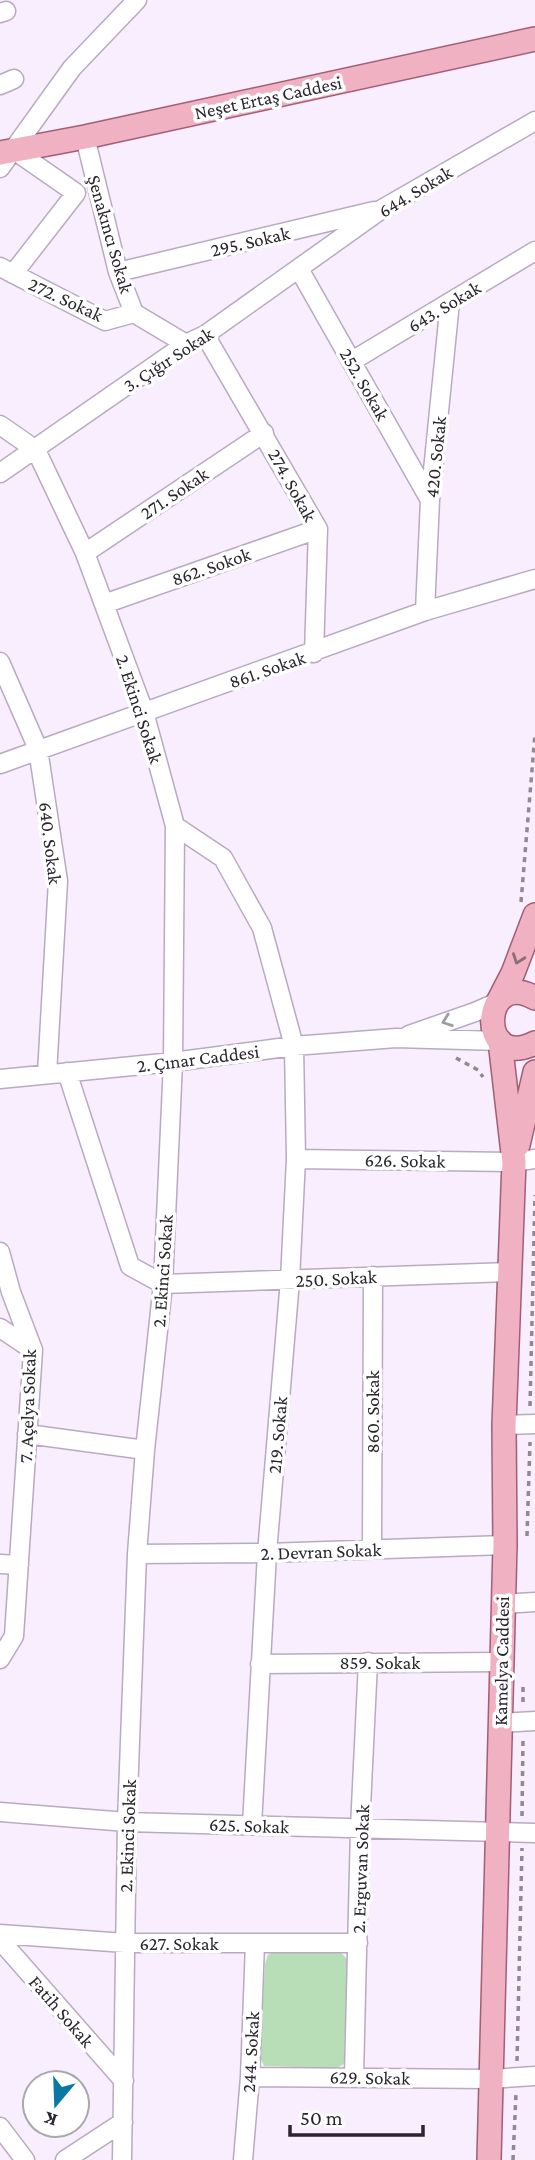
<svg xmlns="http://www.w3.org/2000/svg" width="535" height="2160" font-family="'Crimson Pro',serif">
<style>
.green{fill:#b8deb8}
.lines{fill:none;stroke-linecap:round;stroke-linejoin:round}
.minor-casing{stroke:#b9aac2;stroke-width:21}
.major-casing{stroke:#a45e74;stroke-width:26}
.path{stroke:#908894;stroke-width:3.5;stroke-dasharray:5 5;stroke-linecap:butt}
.minor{stroke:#fff;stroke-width:18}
.major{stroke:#f0b1c2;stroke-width:23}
.oneway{stroke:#8d6b78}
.oneway2{stroke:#9f9da1}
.labels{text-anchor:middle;stroke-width:7;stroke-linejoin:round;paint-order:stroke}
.street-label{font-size:19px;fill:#2a252e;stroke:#fff}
</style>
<rect width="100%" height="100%" fill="#f8eefd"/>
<path class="green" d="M275 1951 340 1952 347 1959 344 2064 337 2068 264 2066 260 2057 265 1964 268 1955Z"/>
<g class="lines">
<g class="minor-casing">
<path id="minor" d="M0 13 6 11
M0 85 14 79
M85 137 118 272 134 313 186 344
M0 168 72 68 137 0
M0 267 105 321 134 313
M299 269 430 500
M118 272 374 211
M13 274 76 193 14 150
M205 335 318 529 314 653
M352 361 535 251
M0 425 36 450 85 553 144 712 175 826 173 1062 163 1284 145 1450 137 1554 127 1822 122 2160
M0 473 186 344 205 335 382 209 535 121
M85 553 264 433
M104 604 318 529
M425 611 430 500 450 302
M0 662 38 749 58 881 47 1074
M0 764 425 611 535 579
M175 826 223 858 262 928 294 1046 296 1159 290 1280 267 1553 252 1825
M409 1035 475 1012 498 1002
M67 1072 130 1266 163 1284 510 1272
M0 1079 173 1062 294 1046 396 1038 500 1041
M296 1159 514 1162 535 1159
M0 1252 11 1292 33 1350 14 1636 0 1659
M0 1328 33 1350
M504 1425 535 1424
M27 1434 145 1450
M372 1549 373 1276
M137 1554 267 1553 505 1545
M0 1564 19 1565
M502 1604 535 1602
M260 1664 500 1662
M500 1723 535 1721
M0 1812 127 1822 535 1833
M0 1934 125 1943H358
M0 1940 124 2081
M354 2076 360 1828 368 1662
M250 2077 491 2079 535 2076
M0 2127 25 2160
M65 2160 123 2122
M243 2160 250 2077 255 1943"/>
</g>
<g class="major-casing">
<path id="major" d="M0 153 85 137 535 39
M535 998C481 967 476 1072 535 1043
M498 1002 513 973 535 915
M518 1145 535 1072
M489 2160 505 1545 504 1425 514 1162 500 1041"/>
</g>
<path class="path" d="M521 902 535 734
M456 1058 478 1070 483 1077
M530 1406 535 1195
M527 1536 530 1442
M523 1687V1707
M522 1816 523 1739
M517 2061 522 1848
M513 2160 516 2093"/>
<use href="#minor" class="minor"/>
<use href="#major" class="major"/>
</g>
<defs><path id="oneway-chevron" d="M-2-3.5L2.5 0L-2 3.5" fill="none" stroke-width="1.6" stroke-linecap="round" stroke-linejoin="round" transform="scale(1.75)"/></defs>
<use class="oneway" href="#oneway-chevron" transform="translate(518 959) rotate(110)"/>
<use class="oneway2" href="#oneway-chevron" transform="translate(447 1021) rotate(160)"/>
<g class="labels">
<g class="street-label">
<text transform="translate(268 97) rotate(-12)" y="7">Neşet Ertaş Caddesi</text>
<text transform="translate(415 191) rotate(-31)" y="7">644. Sokak</text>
<text transform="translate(111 234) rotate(74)" y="7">Şenakıncı Sokak</text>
<text transform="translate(250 241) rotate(-13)" y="7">295. Sokak</text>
<text transform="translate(66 299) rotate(25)" y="7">272. Sokak</text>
<text transform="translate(444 306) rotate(-31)" y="7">643. Sokak</text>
<text transform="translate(168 359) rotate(-33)" y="7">3. Çığır Sokak</text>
<text transform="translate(365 384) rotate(60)" y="7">252. Sokak</text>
<text transform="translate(435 457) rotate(-84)" y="7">420. Sokak</text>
<text transform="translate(293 485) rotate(61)" y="7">274. Sokak</text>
<text transform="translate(174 493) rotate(-34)" y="7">271. Sokak</text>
<text transform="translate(211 566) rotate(-19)" y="7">862. Sokok</text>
<text transform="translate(267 669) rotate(-19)" y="7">861. Sokak</text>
<text transform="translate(140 709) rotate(72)" y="7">2. Ekinci Sokak</text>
<text transform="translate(51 843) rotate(83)" y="7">640. Sokak</text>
<text transform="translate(198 1058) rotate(-7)" y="7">2. Çınar Caddesi</text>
<text transform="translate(405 1160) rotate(1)" y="7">626. Sokak</text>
<text transform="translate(162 1271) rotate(-86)" y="7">2. Ekinci Sokak</text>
<text transform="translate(336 1278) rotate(-3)" y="7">250. Sokak</text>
<text transform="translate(27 1406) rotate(-88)" y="7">7. Açelya Sokak</text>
<text transform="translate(372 1412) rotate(-90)" y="7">860. Sokak</text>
<text transform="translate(277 1435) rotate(-85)" y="7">219. Sokak</text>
<text transform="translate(321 1551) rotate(-2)" y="7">2. Devran Sokak</text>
<text transform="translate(501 1661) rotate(-89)" y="7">Kamelya Caddesi</text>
<text x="380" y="1669">859. Sokak</text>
<text transform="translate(249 1825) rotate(2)" y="7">625. Sokak</text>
<text transform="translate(127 1836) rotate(-88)" y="7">2. Ekinci Sokak</text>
<text transform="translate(360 1869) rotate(-88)" y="7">2. Erguvan Sokak</text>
<text x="179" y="1950">627. Sokak</text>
<text transform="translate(62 2011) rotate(49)" y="7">Fatih Sokak</text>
<text transform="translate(250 2052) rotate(-87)" y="7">244. Sokak</text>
<text transform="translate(370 2077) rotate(1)" y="7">629. Sokak</text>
</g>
</g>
<g transform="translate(56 2104) rotate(199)"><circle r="33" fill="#ffffff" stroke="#aaa8ab" stroke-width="2"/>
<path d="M0-5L12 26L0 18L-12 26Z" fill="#0a78a2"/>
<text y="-10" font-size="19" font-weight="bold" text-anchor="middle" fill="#2a252e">K</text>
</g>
<path d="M290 2125v10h133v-10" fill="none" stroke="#2a252e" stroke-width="3.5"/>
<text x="300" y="2125" font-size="21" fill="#2a252e" stroke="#ffffff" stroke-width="5" paint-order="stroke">50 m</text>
</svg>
